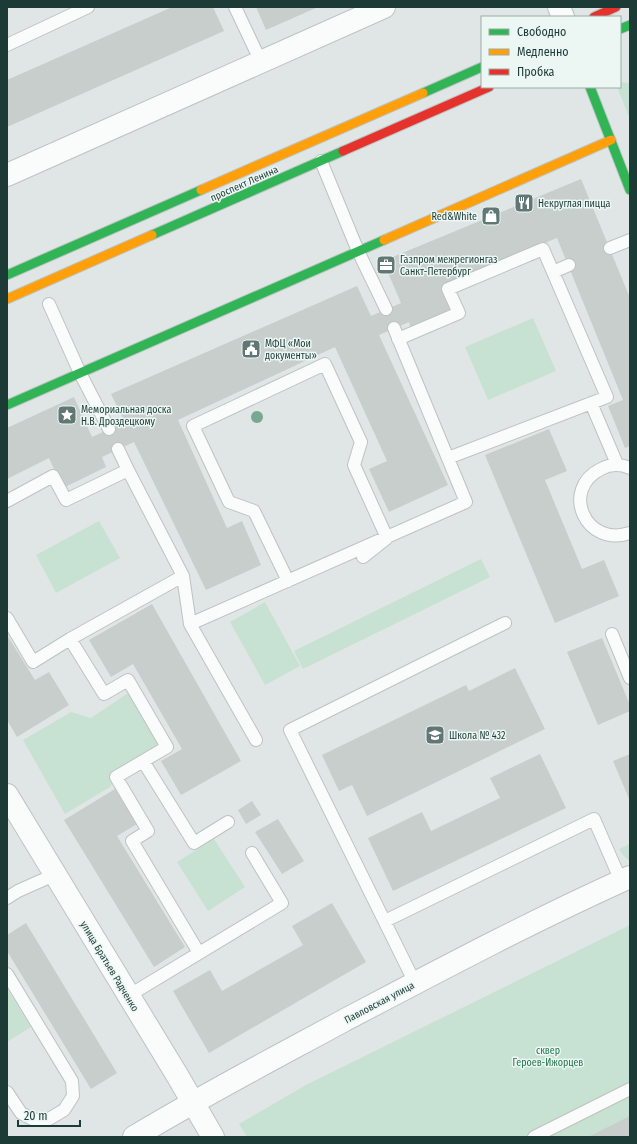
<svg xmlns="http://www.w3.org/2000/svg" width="637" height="1144" font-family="'Fira Sans Condensed',sans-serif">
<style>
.green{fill:#c7e2d2}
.building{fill:#c7cecb}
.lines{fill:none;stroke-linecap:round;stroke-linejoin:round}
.lane-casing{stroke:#bdc3c2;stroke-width:14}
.street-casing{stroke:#bdc3c2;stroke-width:24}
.fast-casing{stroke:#bbc4c2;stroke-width:11}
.slow-casing{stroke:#bbc4c2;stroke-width:11}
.jam-casing{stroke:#bbc4c2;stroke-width:11}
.lane{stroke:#fafbfb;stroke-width:12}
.street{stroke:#fafbfb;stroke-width:22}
.fast{stroke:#30b455;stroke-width:9}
.slow{stroke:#ff9f0a;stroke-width:9}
.jam{stroke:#e5322d;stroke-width:9}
.tree{fill:#78a891}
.labels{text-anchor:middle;stroke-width:3;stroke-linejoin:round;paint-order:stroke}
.street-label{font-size:10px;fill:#1c3b36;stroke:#ecf7f3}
.poi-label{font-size:10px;fill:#1c3b36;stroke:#ecf7f3;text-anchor:start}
.park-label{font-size:10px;fill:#22764c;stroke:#ecf7f3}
</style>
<rect width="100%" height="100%" fill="#e0e6e5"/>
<path class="green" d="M620 82 630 83V119L617 87H620Z
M533 318 556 371 488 400 465 347Z
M99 521 120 558 56 593 36 555Z
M481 559 490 577 303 669 294 651Z
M265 602 300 666 265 685 230 622Z
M128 693 160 747 119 772 110 787 65 814 23 740 71 712 91 718Z
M214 839 245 887 208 911 177 862Z
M630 844V861C625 858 622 854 619 849Z
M630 925V1137H247L239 1124 306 1085Z
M7 989 31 1027 7 1042Z"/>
<path class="building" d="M169 7H213L224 31 7 127V80L170 8Z
M256 7H318L266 30Z
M581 179 630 298V446L625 448 608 406 623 400 557 238 442 286 452 311 411 328 409 322 379 335 448 485 389 512 369 469 387 461 335 347 178 420 227 528 242 521 261 565 206 590 134 442 102 457 106 467 63 488 49 458 7 479V428L74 397 92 437 125 422 111 394 357 286 371 316 401 303 383 261Z
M549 429 567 471 545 480 582 569 604 560 619 596 555 623 485 455Z
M152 604 241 761 181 795 161 761 182 749 133 664 111 677 89 640Z
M7 635 35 680 49 672 69 705 17 737 7 720Z
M602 638 630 705V711L598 725 567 652Z
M515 668 545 729 367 816 352 785 339 791 322 755 466 685 469 691Z
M540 754 566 808 393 891 368 838 422 812 431 831 500 798 490 778Z
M630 754V801L613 761Z
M115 789 137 824 117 836 185 947 154 967 64 820Z
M252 801 261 815 246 824 238 810Z
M278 819 304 861 282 874 255 832Z
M332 903 366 962 209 1053 173 991 210 970 222 991 303 945 292 926Z
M26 923 117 1073 91 1089 7 951V935Z
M630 1116V1137H588Z"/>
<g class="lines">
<g class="lane-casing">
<path id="lane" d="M235 7 261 62
M7 45 88 7
M321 161 358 251 386 309
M610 248 630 240
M553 272 569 265
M49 304 80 373 109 429
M398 339 459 313 448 289 543 249 607 397 448 458
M591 403 617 464
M118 449 128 470 183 576 190 624 256 740
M630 468C620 464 610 464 601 469 560 489 585 548 630 533
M7 501 53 476 66 500 128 470
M288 581 254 511 229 502 193 426 325 364 361 442 354 465 387 538 363 557
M7 618 33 662 70 639 183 576
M190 624 466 502 394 328
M612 634 630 678
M70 639 104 694 128 680 167 747 116 777 148 831 132 841 199 953
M143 761 194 843 228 822
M7 898 18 891 54 875
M385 921 594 819 621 881
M7 974 72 1081 73 1096 64 1110 49 1119 34 1120 21 1113 7 1092
M415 983 290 730 505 623
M128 996 282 903 252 853
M534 1137 630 1089"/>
</g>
<g class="street-casing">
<path id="street" d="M559 7 563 17
M7 175 384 7
M7 795 177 1075 213 1137
M134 1137C202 1096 273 1059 343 1021 438 971 532 921 630 877"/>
</g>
<g class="fast-casing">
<path id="fast" d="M620 29 630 25
M590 87 630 190
M423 93 482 67
M152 235 343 151
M7 275 201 190
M7 405 384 240"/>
</g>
<g class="slow-casing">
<path id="slow" d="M201 190 423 93
M384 240 611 140
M7 299 152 235"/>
</g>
<g class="jam-casing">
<path id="jam" d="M594 17 616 7
M343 151 489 87"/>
</g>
<use href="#lane" class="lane"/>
<use href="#street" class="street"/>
<use href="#fast" class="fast"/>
<use href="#slow" class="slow"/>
<use href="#jam" class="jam"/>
</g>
<circle class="tree" cx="257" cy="417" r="6"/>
<defs>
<g id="restaurant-square" transform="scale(1)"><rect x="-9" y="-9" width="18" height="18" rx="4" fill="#617773" stroke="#ecf7f3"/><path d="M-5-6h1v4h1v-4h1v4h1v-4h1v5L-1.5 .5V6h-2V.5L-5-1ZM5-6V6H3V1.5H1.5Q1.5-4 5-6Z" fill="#fff"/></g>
<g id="shop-square" transform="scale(1)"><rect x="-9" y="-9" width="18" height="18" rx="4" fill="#617773" stroke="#ecf7f3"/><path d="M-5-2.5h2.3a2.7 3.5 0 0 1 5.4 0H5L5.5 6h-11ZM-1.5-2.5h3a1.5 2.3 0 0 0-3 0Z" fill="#fff"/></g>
<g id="office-square" transform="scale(1)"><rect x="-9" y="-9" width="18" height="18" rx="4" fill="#617773" stroke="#ecf7f3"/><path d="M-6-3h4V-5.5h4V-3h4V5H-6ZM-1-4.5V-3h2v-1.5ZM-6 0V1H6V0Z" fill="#fff"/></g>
<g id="civic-square" transform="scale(1)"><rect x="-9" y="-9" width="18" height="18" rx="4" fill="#617773" stroke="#ecf7f3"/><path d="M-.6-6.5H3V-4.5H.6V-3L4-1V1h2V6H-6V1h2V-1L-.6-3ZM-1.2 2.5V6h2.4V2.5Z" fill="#fff"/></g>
<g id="sight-square" transform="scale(1)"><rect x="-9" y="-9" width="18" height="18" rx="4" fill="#617773" stroke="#ecf7f3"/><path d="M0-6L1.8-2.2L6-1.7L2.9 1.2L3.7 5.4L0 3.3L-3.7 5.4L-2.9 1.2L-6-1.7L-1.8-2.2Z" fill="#fff"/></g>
<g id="school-square" transform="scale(1)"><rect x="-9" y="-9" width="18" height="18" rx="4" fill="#617773" stroke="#ecf7f3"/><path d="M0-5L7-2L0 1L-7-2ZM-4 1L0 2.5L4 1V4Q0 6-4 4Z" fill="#fff"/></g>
</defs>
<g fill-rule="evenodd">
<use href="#restaurant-square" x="524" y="203"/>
<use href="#shop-square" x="491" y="216"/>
<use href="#office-square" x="386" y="265"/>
<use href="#civic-square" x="251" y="349"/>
<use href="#sight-square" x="67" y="415"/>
<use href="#school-square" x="435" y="735"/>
</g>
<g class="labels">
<g class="street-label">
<text transform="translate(244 183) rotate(-24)" y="4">проспект Ленина</text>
<text transform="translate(110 966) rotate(59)" y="4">улица Братьев Радченко</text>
<text transform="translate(379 1002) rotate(-28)" y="4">Павловская улица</text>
</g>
<g class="poi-label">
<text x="538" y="207">Некруглая пицца</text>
<text x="477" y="220" text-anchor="end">Red&amp;White</text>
<text x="400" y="263">Газпром межрегионгаз<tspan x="400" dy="12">Санкт-Петербург</tspan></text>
<text x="265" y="347">МФЦ «Мои<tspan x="265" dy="12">документы»</tspan></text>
<text x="81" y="413">Мемориальная доска<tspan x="81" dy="12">Н.В. Дроздецкому</tspan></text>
<text x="449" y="739">Школа № 432</text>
</g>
<g class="park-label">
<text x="548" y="1054">сквер<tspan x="548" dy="12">Героев-Ижорцев</tspan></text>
</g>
</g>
<rect width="637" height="1144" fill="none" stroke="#1c3b36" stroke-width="16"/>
<rect x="481" y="16" width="140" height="72" fill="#ecf7f3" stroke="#99aca7"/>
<rect x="489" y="29" width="20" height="6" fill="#30b455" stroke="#99aca7"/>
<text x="517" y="36" font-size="12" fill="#1c3b36">Свободно</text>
<rect x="489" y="49" width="20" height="6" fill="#ff9f0a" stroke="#99aca7"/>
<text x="517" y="56" font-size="12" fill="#1c3b36">Медленно</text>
<rect x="489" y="69" width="20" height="6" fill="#e5322d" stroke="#99aca7"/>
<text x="517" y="76" font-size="12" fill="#1c3b36">Пробка</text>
<path d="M18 1120v6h62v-6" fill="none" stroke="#1c3b36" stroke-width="2"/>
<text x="24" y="1120" font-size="12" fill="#1c3b36" stroke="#ecf7f3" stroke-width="3" paint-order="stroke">20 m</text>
</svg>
